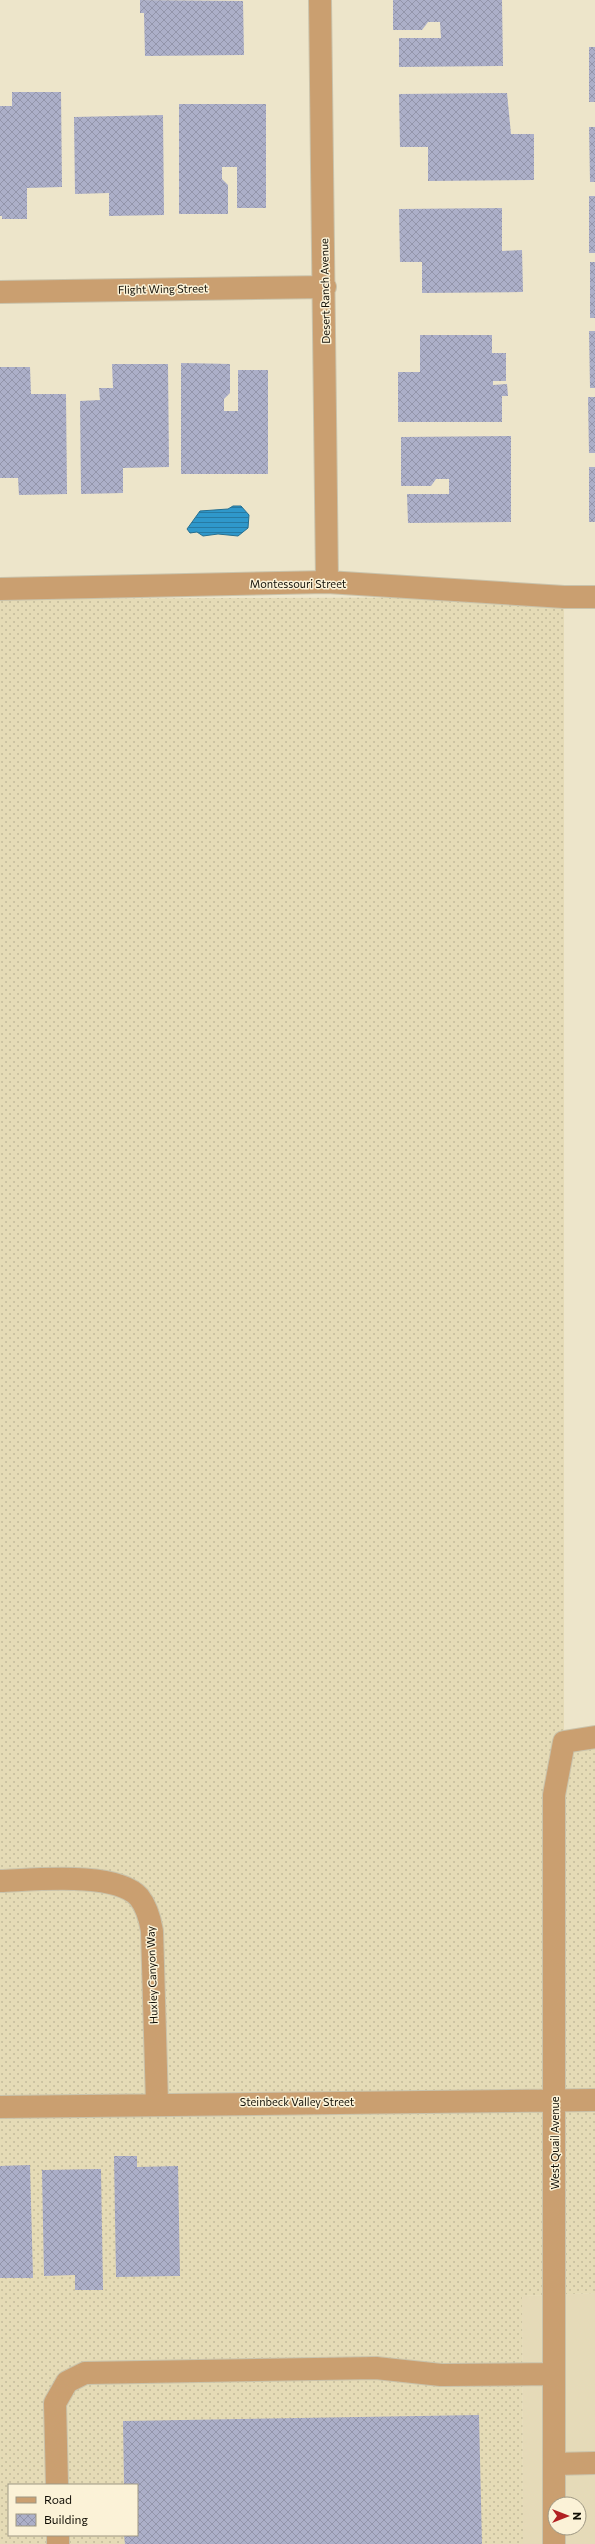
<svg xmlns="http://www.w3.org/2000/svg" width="595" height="2544" font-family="Commissioner,sans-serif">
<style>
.built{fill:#e5dab8;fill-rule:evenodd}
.sand{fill:url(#sand-dots);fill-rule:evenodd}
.water{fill:url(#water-rules);stroke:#266f90}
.building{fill:url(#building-cross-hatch)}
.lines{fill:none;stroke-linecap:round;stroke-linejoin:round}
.minor-casing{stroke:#cac3ab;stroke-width:24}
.minor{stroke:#ca9f70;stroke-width:22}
.labels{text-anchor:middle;stroke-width:3;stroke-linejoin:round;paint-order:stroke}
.street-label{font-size:11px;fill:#120f06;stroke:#fbf2d7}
</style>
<defs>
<pattern id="sand-dots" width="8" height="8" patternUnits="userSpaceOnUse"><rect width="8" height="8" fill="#e5dbb6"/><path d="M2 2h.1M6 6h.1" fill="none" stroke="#c3bb9b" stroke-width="1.8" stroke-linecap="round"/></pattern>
<pattern id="water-rules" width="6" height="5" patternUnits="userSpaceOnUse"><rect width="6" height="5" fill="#2f98cb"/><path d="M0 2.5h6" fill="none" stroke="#277aa3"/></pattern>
<pattern id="building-cross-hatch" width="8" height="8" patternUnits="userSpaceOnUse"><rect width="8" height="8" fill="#acafc8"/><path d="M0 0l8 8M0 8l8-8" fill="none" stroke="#9395aa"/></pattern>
</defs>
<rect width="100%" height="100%" fill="#ede5ca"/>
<path class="built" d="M595 2293V2544H523L522 2296ZM555 2504H579V2528H555Z"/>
<path class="sand" d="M564 597V1742L595 1737V2293L522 2296 523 2544H0V599ZM9 2485H137V2535H9Z"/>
<path class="water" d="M233 506H241L249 515 248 528 238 536 218 534 203 536 197 532 190 533 187 529 200 511 228 509Z"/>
<path class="building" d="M140 0 243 1 244 55 145 56 144 13H140Z
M393 0H502L503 66 399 67V38H441L440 22H428L422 30H393Z
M589 47H595V102H589Z
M12 92H61L62 187 27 188V219H2V216H0V106H12Z
M507 93 511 134H534V180L428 181V147H400L399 94Z
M179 104H266V208H237V167H222V179L228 185V214H179Z
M163 115 164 215 109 216V193L75 194 74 117Z
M589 127H595V182H590Z
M589 196H595V253H589Z
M502 208V251L522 250 523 292 422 293V262H400L399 209Z
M590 262H595V318H590Z
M589 331H595V388H590Z
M420 335H492V353H506V381H493V385L507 384 508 396H502V422H398V372H420Z
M181 363 230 364V393L224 399V411H238V370H268V474H181Z
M112 364H168L169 467 123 468V493L81 494 80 401 100 400 99 388H113Z
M0 367H30L31 394H66L67 494 19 495 18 478H0Z
M588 397H595V453H589Z
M511 436V522L408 523 407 494H449V479H436L431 486H401V437Z
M589 467H595V522H589Z
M114 2156H137V2167L178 2166 180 2276 116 2277Z
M30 2165 33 2278H0V2166Z
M101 2169 103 2290H75V2275L44 2276 42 2170Z
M479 2415 482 2544H125L124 2535H137V2485H124L123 2421Z"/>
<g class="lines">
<g class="minor-casing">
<path id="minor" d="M320 0 327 582
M0 292 325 287
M0 589 327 582 564 597H595
M0 1881C33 1880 116 1871 139 1897 147 1907 150 1919 152 1931L157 2103
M0 2107 595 2100
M554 2464 595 2463
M57 2485 55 2403 67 2382 85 2373 376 2368 441 2375 554 2374
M58 2535V2544
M554 2544V1795L564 1742 595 1737"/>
</g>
<use href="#minor" class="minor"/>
</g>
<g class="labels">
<g class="street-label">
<text transform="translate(163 289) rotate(-1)" y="4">Flight Wing Street</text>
<text transform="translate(325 291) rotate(-91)" y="4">Desert Ranch Avenue</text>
<text x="298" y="588">Montessouri Street</text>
<text transform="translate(152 1975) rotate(-92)" y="4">Huxley Canyon Way</text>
<text x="297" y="2106">Steinbeck Valley Street</text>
<text transform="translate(555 2143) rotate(-90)" y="4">West Quail Avenue</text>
</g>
</g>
<rect x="8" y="2484" width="130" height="52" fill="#fbf2d7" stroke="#9e9783"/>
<rect x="16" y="2497" width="20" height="6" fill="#ca9f70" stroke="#9e9783"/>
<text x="44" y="2504" font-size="12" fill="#120f06">Road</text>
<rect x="16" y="2514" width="20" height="12" fill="url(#building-cross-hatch)" stroke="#9e9783"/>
<text x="44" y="2524" font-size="12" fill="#120f06">Building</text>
<g transform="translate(567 2516) rotate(90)"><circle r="19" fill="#fbf2d7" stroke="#9e9783"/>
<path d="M0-3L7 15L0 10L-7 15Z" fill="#b12022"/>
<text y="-6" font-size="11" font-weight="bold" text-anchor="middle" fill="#120f06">N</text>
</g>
</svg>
